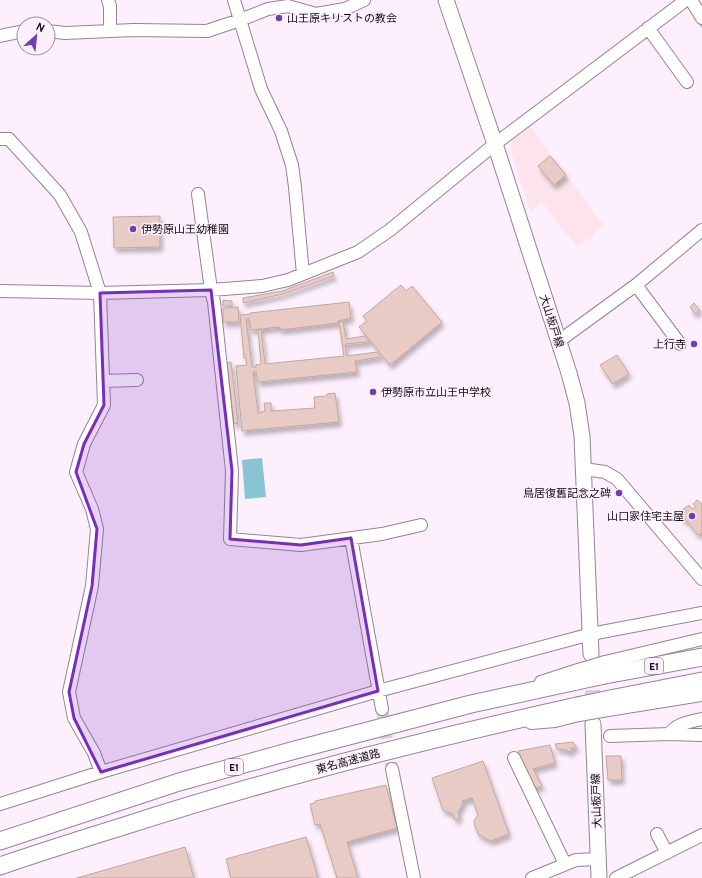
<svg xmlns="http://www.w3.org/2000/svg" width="702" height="878" font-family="Cabin,'Noto Sans JP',sans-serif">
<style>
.commercial{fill:#fce3ec}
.water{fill:#89c4d5}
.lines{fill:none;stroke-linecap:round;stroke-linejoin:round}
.stream{stroke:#89c4d5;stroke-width:3}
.building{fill:#e8cbc4;stroke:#c2a69f;filter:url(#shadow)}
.minor-tunnel{stroke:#daced9;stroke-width:12;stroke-dasharray:12 6;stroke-linecap:butt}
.major-tunnel{stroke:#daced9;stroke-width:15;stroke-dasharray:15 8;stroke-linecap:butt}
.minor-casing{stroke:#958394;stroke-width:14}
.major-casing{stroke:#958394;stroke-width:17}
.highway-casing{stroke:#958394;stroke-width:19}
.minor{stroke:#fff;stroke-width:12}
.major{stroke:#fff;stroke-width:15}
.highway{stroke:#fff;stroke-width:17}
.minor-bridge-casing{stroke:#958394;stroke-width:14;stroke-linecap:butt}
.highway-bridge-casing{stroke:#958394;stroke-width:19;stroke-linecap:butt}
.minor-bridge{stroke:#fff;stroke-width:12}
.highway-bridge{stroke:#fff;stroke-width:17}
.marked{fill:#7b2cbf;fill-opacity:0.2;stroke:#7b2cbf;stroke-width:3;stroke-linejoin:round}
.poi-dot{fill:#733db4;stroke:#fdf0fc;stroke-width:1.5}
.labels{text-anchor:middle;stroke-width:3;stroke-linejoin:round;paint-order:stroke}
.shield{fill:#fdf0fc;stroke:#585058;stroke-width:1}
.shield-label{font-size:10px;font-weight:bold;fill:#120b11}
.poi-label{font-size:11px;fill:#120b11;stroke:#fdf0fc;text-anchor:start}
.street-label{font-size:11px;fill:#120b11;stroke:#fdf0fc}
</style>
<defs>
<filter id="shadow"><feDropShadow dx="2.5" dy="4.5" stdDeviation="2" flood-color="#0004"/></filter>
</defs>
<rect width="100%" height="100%" fill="#fdf0fc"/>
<path class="commercial" d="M529 125 604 226 577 247 542 202 530 211 511 151 512 140Z"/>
<path class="water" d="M262 458 266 497 245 499 242 460Z"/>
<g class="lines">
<path class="stream" d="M698 20 702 26"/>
</g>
<path class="building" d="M550 156 566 175 554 185 538 166Z
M160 216V247L114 248 113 217Z
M333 272 334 276 283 294 243 303V298L282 291Z
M401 285 406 291 412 286 442 322 390 365 359 327 367 321 363 316Z
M223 300 232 301V306H223Z
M349 302 351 318 338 321V323L280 330V327L251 330 249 318 246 319 252 367H256V365L261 364 258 330 261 329 265 364 344 356 339 322 343 321 346 339 365 336 369 342 345 344 347 356 377 352 381 357 355 361 357 372 258 382 256 372H253L258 413 265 411 264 403H271V411L315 408 314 397 327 396V394L335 393 339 422 242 431 236 366 247 365 246 358H244L240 315 250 314V313Z
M694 303 700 310 695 314 690 307Z
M238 307 239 322H223V308Z
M617 355 629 374 613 384 600 365Z
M231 362 238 423 234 424 227 363Z
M697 500 702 504V532L698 535 685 519 683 521 681 518 684 515 681 511 689 505 693 509 696 507 693 504Z
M573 742 577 748H571L572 751 567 752V750L557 749 555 744Z
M550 745 555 763 533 769 542 786 532 789 518 751Z
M606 756H621L622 780H608Z
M483 761 509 834 491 841 479 835 475 827 474 821 478 815 472 798 462 801 463 804 458 812 460 818 455 820 453 814 443 810 432 778Z
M386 785 397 828 347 842 358 878H337L320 824 315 825 310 804 315 803V801Z
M306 837 318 878H231L226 859Z
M185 847 194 878H77Z"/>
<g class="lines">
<path class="minor-tunnel" d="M382 709 392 769"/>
<path class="major-tunnel" d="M592 667 593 715"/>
<g class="minor-casing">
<path id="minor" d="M108 0 110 6V31
M234 0 261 89 281 131 292 165 295 187 303 274
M691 0 702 18
M648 28 687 82
M48 31 65 33 134 30 207 31 240 20 268 9 288 6 316 14 345 9 364 0
M0 36 24 31
M0 139H9L60 195 81 232 100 293 104 405 84 444 76 472 92 509 97 529 92 586 69 692 74 718 94 753 101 772
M198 194 211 290 214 302 232 471 230 539 301 545 382 534 421 525
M636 285 680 344
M0 291 100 293 211 290 262 286 288 280 358 252 390 230 495 144 686 0
M559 341 636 285 702 230
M103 381 137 380
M584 469 605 472 617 479 702 579
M351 538 382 709
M605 662 702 639
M541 682 578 670
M608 710 702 695
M531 723 555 721 579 715
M669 734C677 723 690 722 702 719
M610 736 669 734 702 735
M514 758 565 864
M392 769 414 878
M0 804 101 772 378 691 591 634 702 613
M657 834 667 853
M532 878 576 860 598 859
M616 878 702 835"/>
</g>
<g class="major-casing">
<path id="major" d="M446 0 495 144 569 373 577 403 582 436 591 654
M593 724 599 878"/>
</g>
<g class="highway-casing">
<path id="highway" d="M605 675 702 657
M610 699 702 681
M0 841 179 782 295 750 471 704 577 681
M0 866C41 852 82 839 124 826 273 778 424 740 577 706"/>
</g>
<use href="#minor" class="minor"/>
<use href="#major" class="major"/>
<use href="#highway" class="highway"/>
<g class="minor-bridge-casing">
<path id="minor-bridge" d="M578 670 605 662
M579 715 608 710"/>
</g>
<g class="highway-bridge-casing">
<path id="highway-bridge" d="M577 681 605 675
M577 706 610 699"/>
</g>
<use href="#minor-bridge" class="minor-bridge"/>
<use href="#highway-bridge" class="highway-bridge"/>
</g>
<path class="marked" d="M211 290 232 471 230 539 301 545 351 538 378 691 101 772 74 718 69 692 92 586 97 529 76 472 84 444 104 405 100 293Z"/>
<g class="poi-dot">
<circle cx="279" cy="18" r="4"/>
<circle cx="133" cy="229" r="4"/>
<circle cx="694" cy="344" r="4"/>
<circle cx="373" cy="392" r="4"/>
<circle cx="619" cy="493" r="4"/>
<circle cx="692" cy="516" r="4"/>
</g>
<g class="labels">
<g class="shield">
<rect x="645" y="658" width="18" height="16" rx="3"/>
<rect x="225" y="759" width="18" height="16" rx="3"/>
</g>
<g class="shield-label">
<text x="654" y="670">E1</text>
<text x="234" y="771">E1</text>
</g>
<g class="poi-label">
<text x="287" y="22">山王原キリストの教会</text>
<text x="141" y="233">伊勢原山王幼稚園</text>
<text x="686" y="348" text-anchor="end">上行寺</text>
<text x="381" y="396">伊勢原市立山王中学校</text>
<text x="611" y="497" text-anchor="end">鳥居復舊記念之碑</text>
<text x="684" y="520" text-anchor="end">山口家住宅主屋</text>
</g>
<g class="street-label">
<text transform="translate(552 321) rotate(72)" y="4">大山板戸線</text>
<text transform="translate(348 761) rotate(-15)" y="4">東名高速道路</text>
<text transform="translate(596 801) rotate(-92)" y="4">大山板戸線</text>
</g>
</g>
<g transform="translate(36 36) rotate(27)"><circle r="19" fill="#fdf0fc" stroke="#9f949e"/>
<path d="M0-3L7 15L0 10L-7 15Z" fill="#733db4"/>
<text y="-6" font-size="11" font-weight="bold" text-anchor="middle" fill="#120b11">N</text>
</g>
</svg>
